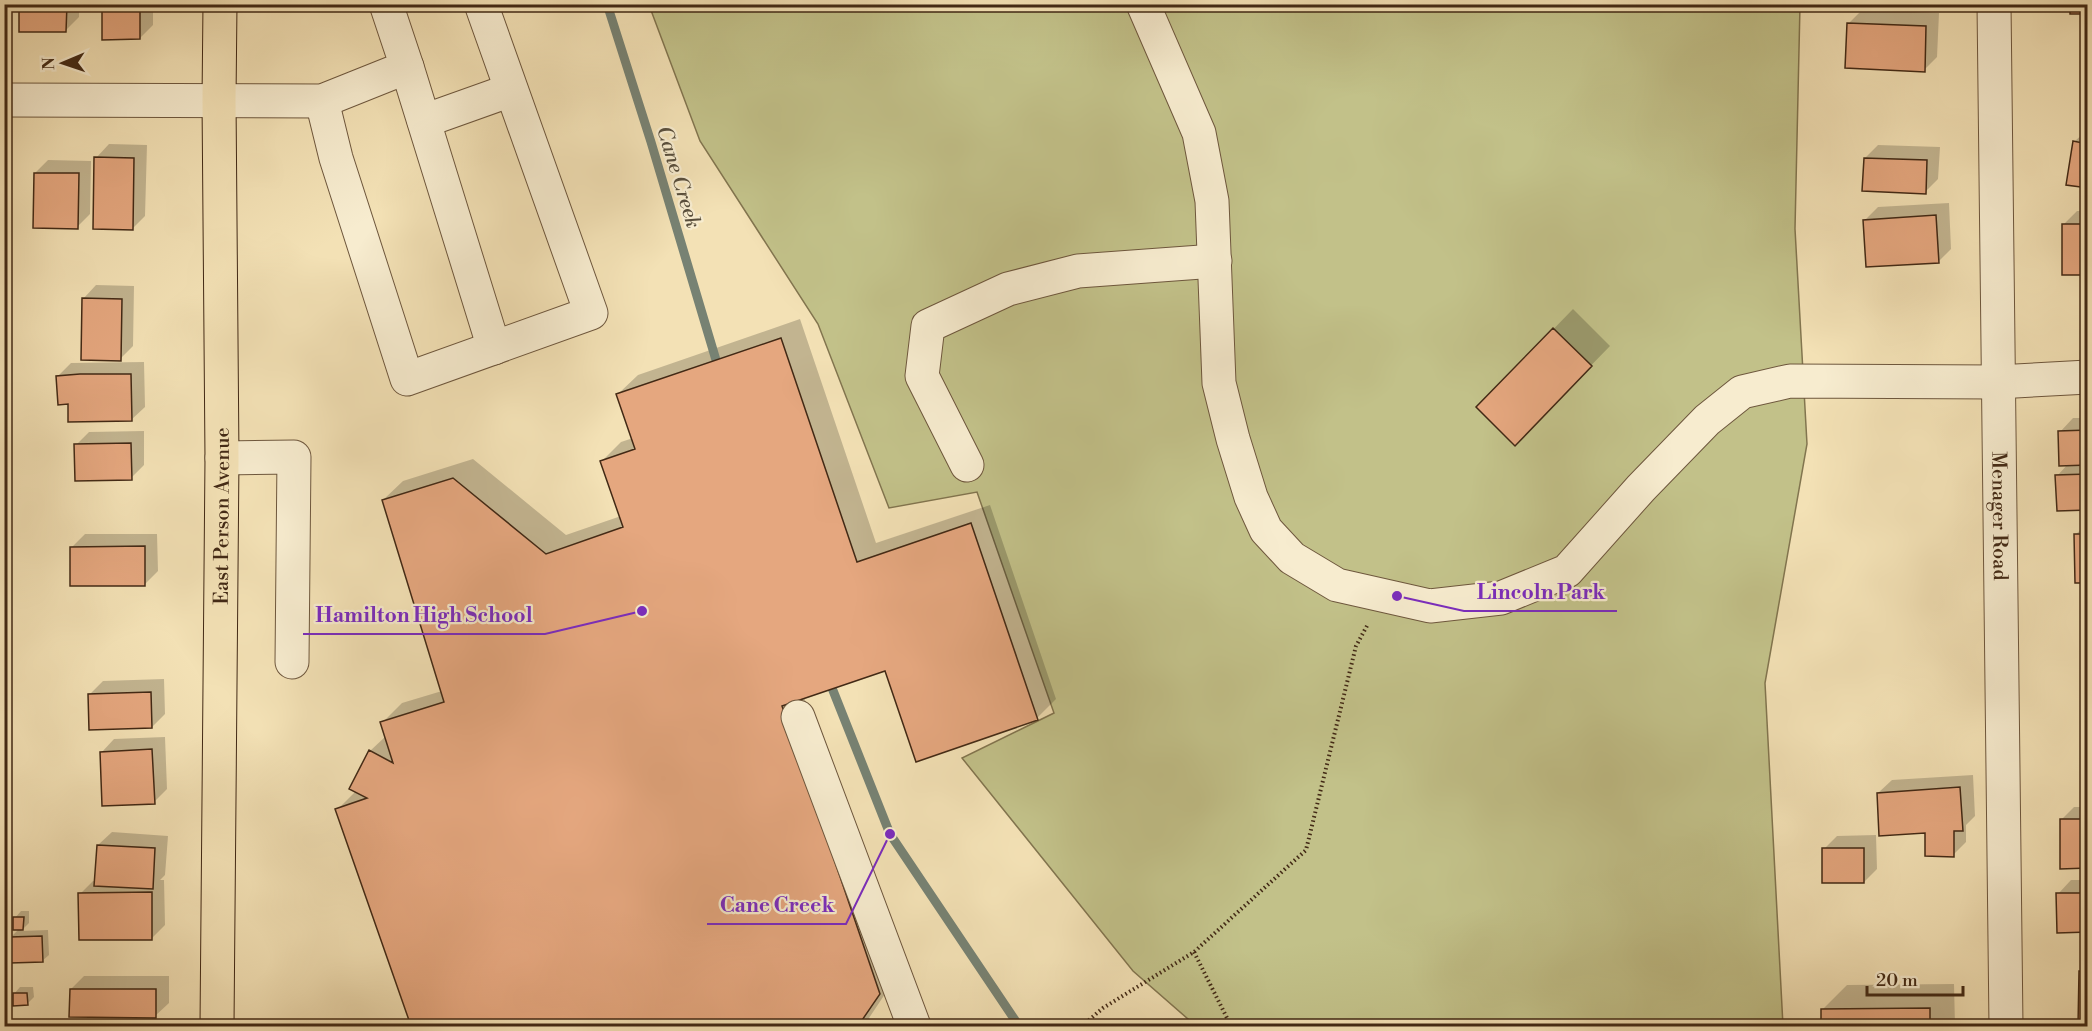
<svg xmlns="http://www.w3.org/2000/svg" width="2092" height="1031" font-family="'Libre Bodoni',serif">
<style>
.green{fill:#c2c189;stroke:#82754f;stroke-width:1.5}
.shadow{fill:#0003}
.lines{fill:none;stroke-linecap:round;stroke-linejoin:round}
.stream{stroke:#778273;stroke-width:9}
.building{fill:#e5a77f;stroke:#422915;stroke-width:1.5}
.minor-casing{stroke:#6e573d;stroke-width:35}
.major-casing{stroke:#422915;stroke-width:35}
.path{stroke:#422915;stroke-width:4;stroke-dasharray:1.5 3;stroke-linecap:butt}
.minor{stroke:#f7eccf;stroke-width:33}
.major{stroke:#f3e1b5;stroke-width:33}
.labels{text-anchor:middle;stroke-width:4.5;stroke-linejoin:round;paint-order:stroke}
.street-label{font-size:20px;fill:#422915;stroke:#f7eccf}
.water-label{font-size:21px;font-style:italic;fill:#584e3c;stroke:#f7eccf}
.leader{fill:none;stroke:#7b2cbf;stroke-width:2}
.callout-dot{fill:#7b2cbf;stroke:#f7eccf;stroke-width:2}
.callout-label{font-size:21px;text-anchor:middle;font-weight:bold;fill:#7b2cbf;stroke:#f7eccf;stroke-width:4.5;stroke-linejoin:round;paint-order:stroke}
</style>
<rect width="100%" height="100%" fill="#f3e1b5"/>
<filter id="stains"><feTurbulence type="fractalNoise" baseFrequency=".00333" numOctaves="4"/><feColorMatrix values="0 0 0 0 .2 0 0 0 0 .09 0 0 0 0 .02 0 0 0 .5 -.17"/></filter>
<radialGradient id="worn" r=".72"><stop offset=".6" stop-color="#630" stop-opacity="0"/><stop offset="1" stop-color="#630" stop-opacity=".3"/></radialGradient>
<path class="green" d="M649 5H1800L1795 229 1807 444 1765 683 1783 1026H1196L1133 971 962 758 1054 713 977 492 889 508 818 324 700 141Z"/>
<path class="shadow" d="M21 4H79V17L66 30Z
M103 4H153V25L140 38Z
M1862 10 1939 13 1937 57 1924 70 1849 23Z
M2088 129V187L2074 142Z
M109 144 147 145 145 216 132 229 96 158Z
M1878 145 1940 147 1938 179 1925 192 1865 158Z
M48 160 91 161 90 214 77 227 35 173Z
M1949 203 1951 249 1938 262 1865 220 1878 207Z
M2077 211H2088V273L2064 224Z
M96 285 134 286 133 346 120 359 83 299Z
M1573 309 1610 346 1534 424 1478 407Z
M800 319 876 543 990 505 1056 699 1037 718 885 669 804 697 899 973 869 1018 872 1026H413L337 810 356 791 370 751 386 736 382 723 402 703 442 691 383 500 403 481 473 459 566 535 621 516 602 461 621 442 633 438 618 394 638 375Z
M144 362 145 407 131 420 70 403 58 376 71 363Z
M2073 418H2088V509L2057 476 2068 464 2060 432Z
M144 431V465L131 478 76 445 89 432Z
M2088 523V581L2075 535Z
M85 534H157L158 571 145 584 72 547Z
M164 679 165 714 152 727 90 694 103 681Z
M165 737 167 789 154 802 101 753 114 739Z
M1973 775 1975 816 1966 825V842L1953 855 1878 793 1892 780Z
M2074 807H2088V867L2061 820Z
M112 832 168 836 165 875 160 880H164L165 925 152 938 80 894 93 881H96L98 845Z
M1876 835 1877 869 1864 882 1824 849 1837 836Z
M2071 880H2088V931L2058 894Z
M21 911H29V923L21 931 48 930 49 955 42 961 11 937 19 929 15 918Z
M2088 965V1026H2079L2080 972Z
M84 976H169V1003L155 1016 71 989Z
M1954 984 1955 1026H1823L1822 1010 1847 985Z
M20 987H33L34 997 27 1004 14 994Z"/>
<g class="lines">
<path class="stream" d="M607 4 651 142 716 360
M832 688 890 834 1019 1026"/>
</g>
<path class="building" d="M19 4H67L66 32H19Z
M102 4H140V39L102 40Z
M2070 4H2088V14H2070Z
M1847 23 1926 26 1925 72 1845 68Z
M2073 141 2088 144V188L2066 185Z
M94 157 134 158 133 230 93 229Z
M1864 158 1927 160 1926 194 1862 191Z
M34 173H79L78 229 33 228Z
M1936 215 1939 263 1866 267 1863 220Z
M2062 224H2088V275H2062Z
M82 298 122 299 121 361 81 360Z
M1553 328 1592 366 1515 446 1476 407Z
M781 338 857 562 971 523 1038 720 916 762 885 671 782 706 880 994 858 1026H411L335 809 367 798 349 789 369 750 393 763 380 722 444 702 382 500 453 478 546 554 623 527 600 461 635 449 616 394Z
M80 374H131L132 421 68 422V404L58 405 56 376Z
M2088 430V465L2059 466 2058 431Z
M131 443 132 480 75 481 74 444Z
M2088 474V510L2057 511 2055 475Z
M2074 534H2088V583H2075Z
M145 546V586H70V547Z
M151 692 152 728 89 730 88 694Z
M152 749 155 804 102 806 100 752Z
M1960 787 1963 831H1954V857L1925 856V833L1879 836 1877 793Z
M2060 819H2088V868L2060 869Z
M97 845 155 848 153 889 94 886Z
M1822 848H1864V883H1822Z
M152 892V940H79L78 893Z
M2056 893H2088V932L2057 933Z
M13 917H24L23 930H13Z
M42 936 43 962 10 963V937Z
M2079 971 2088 972V1026H2078Z
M70 989H156V1018L69 1017Z
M13 993H27L28 1005 13 1006Z
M1930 1008V1026H1821V1009Z"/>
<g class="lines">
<g class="minor-casing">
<g id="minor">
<path d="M1143 4 1199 133 1212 201 1219 383 1233 439 1251 497 1266 530 1292 558 1337 585 1430 606 1501 598 1567 571 1641 488 1707 420 1742 392 1790 381 1997 382 2088 377"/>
<path id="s1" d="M1994 4 2006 1026"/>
<path d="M407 67 494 348"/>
<path d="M4 100 322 101 407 67 386 4"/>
<path d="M322 101 336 158 407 379 591 313 481 4"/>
<path d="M424 121 511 90"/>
<path d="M222 458 294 457 292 662"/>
<path d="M967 465 922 376 928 326 1008 289 1078 271 1215 261"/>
<path d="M798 717 914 1026"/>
</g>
</g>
<g class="major-casing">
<g id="major">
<path id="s2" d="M217 1026 222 458 219 100 220 4"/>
</g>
</g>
<path class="path" d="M1194 952 1231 1026
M1082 1026 1103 1008 1194 952 1306 850 1356 646 1368 624"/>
<use href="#minor" class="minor"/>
<use href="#major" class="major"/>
</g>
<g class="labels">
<g class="street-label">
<text dy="7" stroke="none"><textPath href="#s2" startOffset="510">East Person Avenue</textPath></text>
<text dy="7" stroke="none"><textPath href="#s1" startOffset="512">Menager Road</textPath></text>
</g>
<g class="water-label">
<text transform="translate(679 177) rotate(73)" y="7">Cane Creek</text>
</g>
</g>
<path class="leader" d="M1397 596L1464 611H1617M642 611L545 634H303M890 834L846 924H707"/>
<g class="callout-dot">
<circle cx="1397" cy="596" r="6"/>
<circle cx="642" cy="611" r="6"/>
<circle cx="890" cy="834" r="6"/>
</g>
<g class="callout-label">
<text x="1541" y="599">Lincoln Park</text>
<text x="424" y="622">Hamilton High School</text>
<text x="777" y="912">Cane Creek</text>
</g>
<rect width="2092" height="1031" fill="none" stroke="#f3e1b5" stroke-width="24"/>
<rect x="6" y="6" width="2080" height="1019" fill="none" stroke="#422915" stroke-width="3"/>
<rect x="12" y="12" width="2068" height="1007" fill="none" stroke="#422915" stroke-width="1.5"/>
<g transform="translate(63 63) rotate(268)" stroke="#f7eccf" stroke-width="4.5" paint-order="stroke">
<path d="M0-4.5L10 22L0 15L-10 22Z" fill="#422915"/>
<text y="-9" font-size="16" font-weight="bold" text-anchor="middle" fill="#422915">N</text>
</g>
<path d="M1867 986v9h96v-9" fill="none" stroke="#422915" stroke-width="3"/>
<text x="1876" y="986" font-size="18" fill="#422915" stroke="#f7eccf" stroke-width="4.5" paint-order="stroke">20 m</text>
<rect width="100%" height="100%" filter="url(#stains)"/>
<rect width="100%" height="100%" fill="url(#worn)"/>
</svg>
